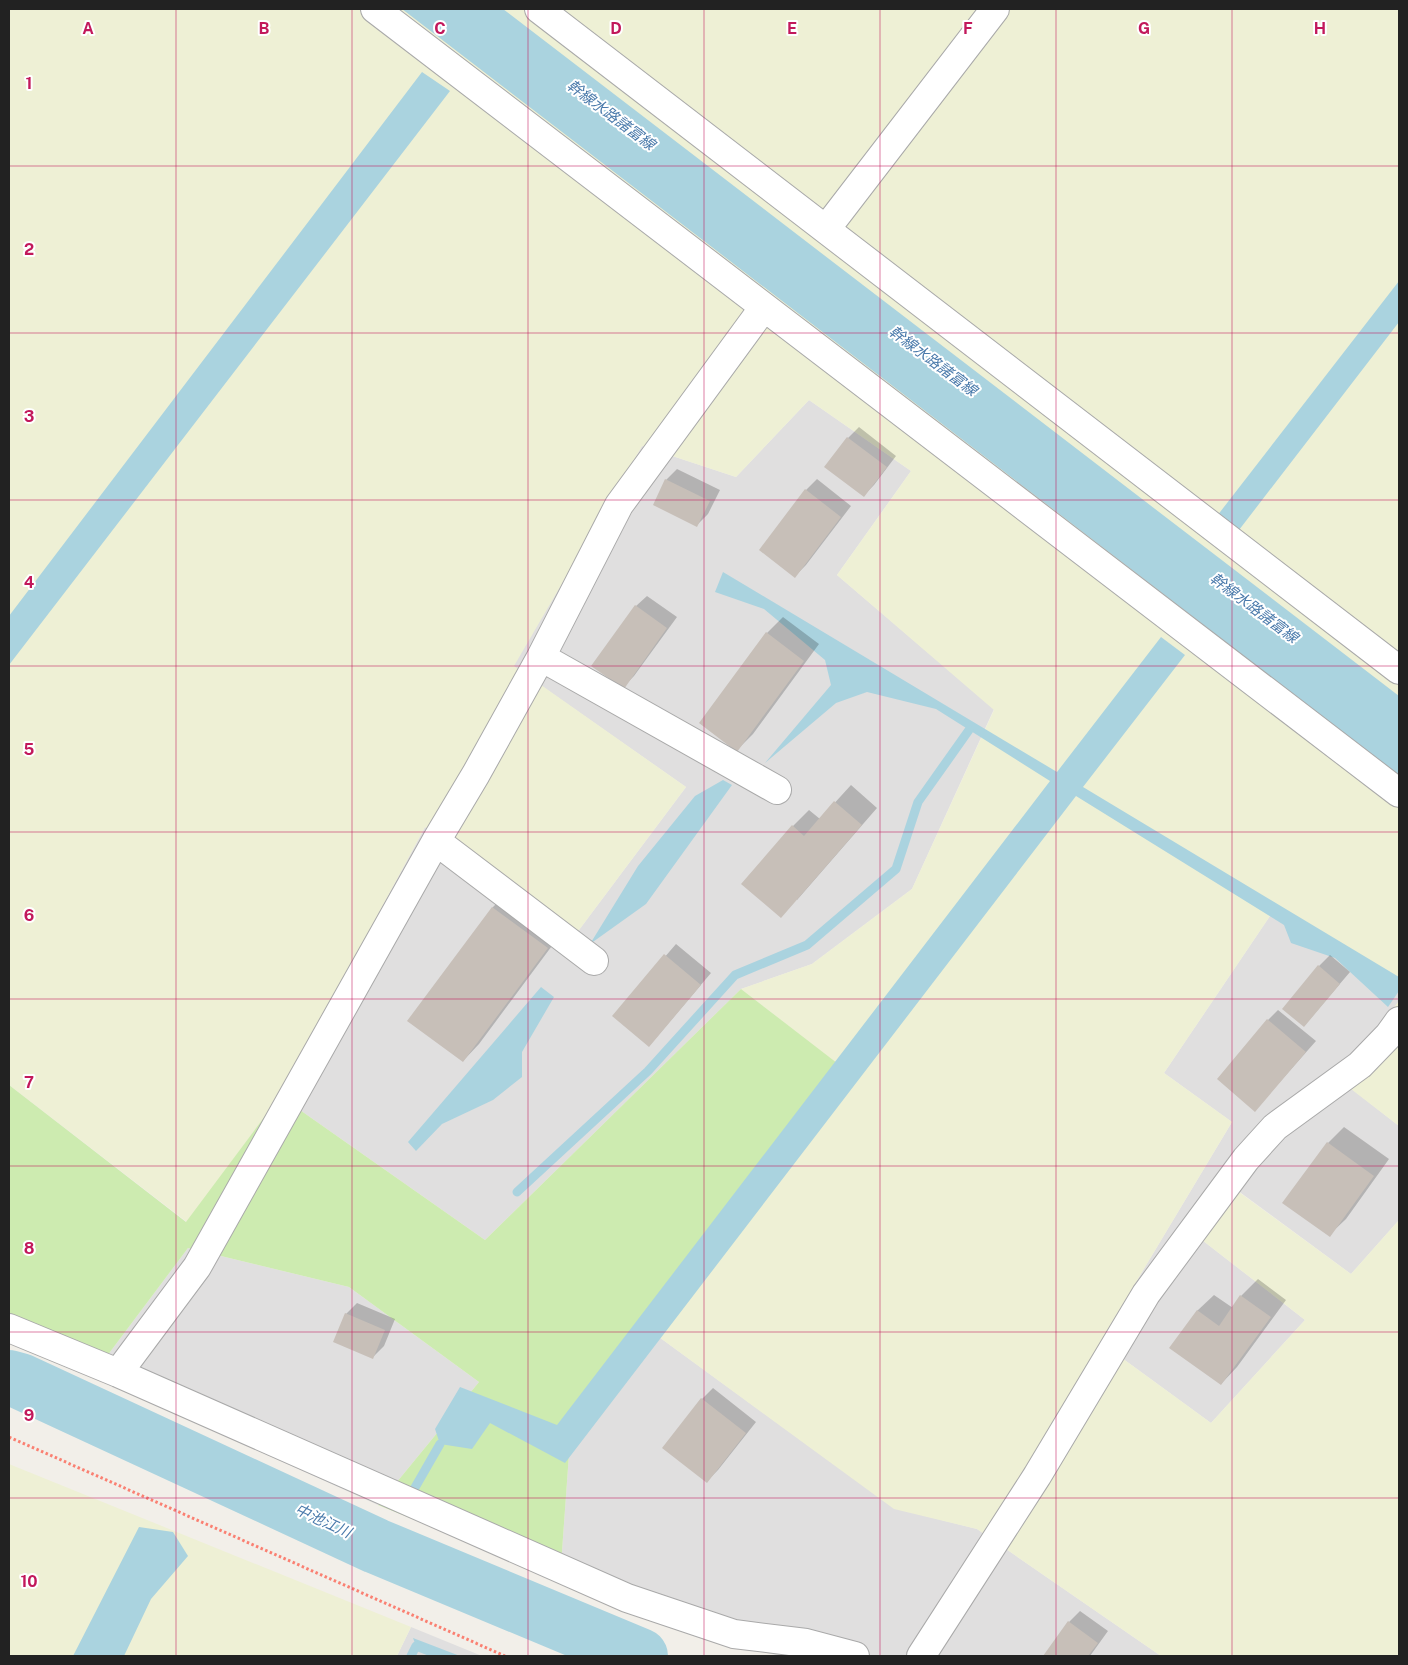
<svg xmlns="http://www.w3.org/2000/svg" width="1408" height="1665" font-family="'Public Sans','Noto Sans JP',sans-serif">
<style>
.residential{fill:#e0dfdf}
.farmland{fill:#eef0d5}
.grass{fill:#cdebb0}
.water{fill:#aad3df}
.shadow{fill:#0003}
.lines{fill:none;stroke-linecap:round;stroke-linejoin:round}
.stream{stroke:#aad3df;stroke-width:9}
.river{stroke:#aad3df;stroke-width:56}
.building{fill:#c7bfb8}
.minor-casing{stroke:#a9a9a9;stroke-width:30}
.path{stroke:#fa8072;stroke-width:3;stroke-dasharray:2.5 2.5;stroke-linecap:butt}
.minor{stroke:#fff;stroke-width:28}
.grid{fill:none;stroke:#c2185b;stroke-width:1;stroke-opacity:0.55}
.labels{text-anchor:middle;stroke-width:4;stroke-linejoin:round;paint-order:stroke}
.water-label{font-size:15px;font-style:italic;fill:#4a7aab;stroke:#fff}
.grid-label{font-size:16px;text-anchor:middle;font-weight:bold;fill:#c2185b;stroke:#fff;stroke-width:4;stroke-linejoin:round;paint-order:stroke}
</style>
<rect width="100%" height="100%" fill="#f2efe9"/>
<path class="residential" d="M809 400 911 471 837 575 994 709 912 889 812 964 741 989 485 1240 280 1096 425 827 573 938 686 787 513 666 642 446 736 477Z
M1272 913 1399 994V1001L1339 1079 1399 1126V1220L1351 1274 1222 1179 1184 1226 1305 1320 1211 1423 1100 1342 1232 1122 1164 1073Z
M188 1248 349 1287 479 1382 378 1505 92 1376Z
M648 1329 894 1508 977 1529 1161 1656H781L729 1645 560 1579 570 1440Z
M411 1627 482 1656H397Z"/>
<path class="farmland" d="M9 9H1399V994L1272 913 1164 1073 1232 1122 1100 1342 1211 1423 1305 1320 1184 1226 1221 1179 1351 1274 1399 1220V1656H1161L977 1529 894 1509 648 1329 845 1070 741 989 812 964 912 889 994 710 837 575 911 471 809 400 736 477 642 446 514 666 686 787 573 938 425 827 280 1096 187 1222 9 1085Z
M1399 1001V1126L1338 1079Z
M9 1464 411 1627 397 1656H9Z"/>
<path class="grass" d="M741 989 846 1070 570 1440 560 1579 378 1505 479 1382 349 1287 188 1248 92 1376 9 1340V1085L186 1222 280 1096 485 1240Z"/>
<path class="water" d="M402 9H503L1399 696V775Z
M422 72 450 91 9 665V616Z
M1399 281V322L1239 530 1217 516Z
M723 572 1057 772 1161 637 1185 655 1083 787 1399 977V991L1388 1007 1335 958 1291 943 1284 925 1076 796 565 1463 490 1423 472 1449 440 1444 435 1429 460 1387 557 1425 1050 781 936 709 867 692 836 703 765 763 831 685 825 660 764 609 715 592Z
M723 780 732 785 646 904 590 944 638 866 695 796Z
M541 987 554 997 522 1052V1077L493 1100 442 1124 416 1151 408 1142Z
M139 1527 173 1532 188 1556 151 1599 124 1656H73Z
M413 1638 460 1656H438L416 1646Z"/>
<path class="shadow" d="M859 427 896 456 874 485 864 495 826 467 848 438Z
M677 469 720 490 708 514 697 525 666 480Z
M817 479 851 506 806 565 795 576 806 490Z
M647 596 677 617 634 676 623 687 636 606Z
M783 617 819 644 753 734 737 750 767 633Z
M851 785 877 808 797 900 793 826 809 810 820 819Z
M509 891 563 931 479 1044 463 1061 409 1021 493 907Z
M676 944 711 973 649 1046 614 1016Z
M1330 955 1350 972 1304 1026 1319 966Z
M1278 1010 1316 1041 1255 1110 1268 1020Z
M1344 1127 1389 1159 1346 1219 1329 1235 1328 1143Z
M1258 1279 1286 1300 1237 1367 1221 1384 1197 1311 1214 1295 1233 1308 1241 1296Z
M357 1303 395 1319 384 1346 373 1357 346 1314Z
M713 1388 756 1422 718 1470 707 1481 702 1399Z
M1080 1611 1108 1631 1090 1656H1044L1069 1622Z"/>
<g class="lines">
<path class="stream" d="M517 1192 648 1071 735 975 807 945 896 869 918 802 969 730
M413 1491 440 1444
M411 1656 416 1646 442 1656"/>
<path class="river" d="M9 1378 20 1381 376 1546 640 1656"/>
</g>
<path class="building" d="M847 437 887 467 864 497 824 467Z
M665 479 710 501 697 527 653 505Z
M805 489 841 517 795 578 759 550Z
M635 605 667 628 624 689 591 666Z
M766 632 804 661 737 752 699 723Z
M834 801 862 825 781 918 741 884 792 825 804 836Z
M492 907 548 948 463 1062 407 1021Z
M664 954 701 985 649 1047 612 1016Z
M1318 965 1340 984 1304 1027 1282 1009Z
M1267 1019 1306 1052 1255 1112 1217 1079Z
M1327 1142 1374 1176 1330 1237 1282 1203Z
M1240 1295 1271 1317 1221 1385 1169 1348 1197 1310 1219 1326Z
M345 1313 385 1330 373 1359 333 1342Z
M701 1398 746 1433 707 1483 662 1448Z
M1068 1621 1098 1643 1088 1656H1043Z"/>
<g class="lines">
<g class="minor-casing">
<path id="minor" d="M375 9 1399 793
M539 9 1399 670
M826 229 995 9
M541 657 777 790
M436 841 594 961
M9 1328 118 1373 627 1598 734 1634 806 1643 855 1656
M118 1373 197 1267 436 841 476 774 541 657 619 505 764 307
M921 1656 1037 1476 1146 1294 1246 1159 1275 1127 1360 1065 1389 1035 1399 1021"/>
</g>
<path class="path" d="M9 1437 505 1656"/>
<use href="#minor" class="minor"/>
</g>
<path class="grid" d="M176 9V1656M352 9V1656M528 9V1656M704 9V1656M880 9V1656M1056 9V1656M1232 9V1656M9 166H1399M9 333H1399M9 500H1399M9 666H1399M9 832H1399M9 999H1399M9 1166H1399M9 1332H1399M9 1498H1399"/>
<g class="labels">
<g class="water-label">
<text transform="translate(611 115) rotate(37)" y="5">幹線水路諸富線</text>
<text transform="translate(933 361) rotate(37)" y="5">幹線水路諸富線</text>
<text transform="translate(1254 608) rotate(37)" y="5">幹線水路諸富線</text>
<text transform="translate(323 1521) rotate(25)" y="5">中池江川</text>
</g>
</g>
<g class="grid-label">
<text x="88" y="34">A</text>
<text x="264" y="34">B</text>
<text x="440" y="34">C</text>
<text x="616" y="34">D</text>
<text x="792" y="34">E</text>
<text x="968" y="34">F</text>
<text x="1144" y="34">G</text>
<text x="1320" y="34">H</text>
<text x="29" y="89">1</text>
<text x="29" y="255">2</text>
<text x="29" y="422">3</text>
<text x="29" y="588">4</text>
<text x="29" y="755">5</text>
<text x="29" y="921">6</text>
<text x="29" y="1088">7</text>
<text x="29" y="1254">8</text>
<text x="29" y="1421">9</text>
<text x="29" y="1587">10</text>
</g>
<rect width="1408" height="1665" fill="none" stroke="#222222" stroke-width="20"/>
</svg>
